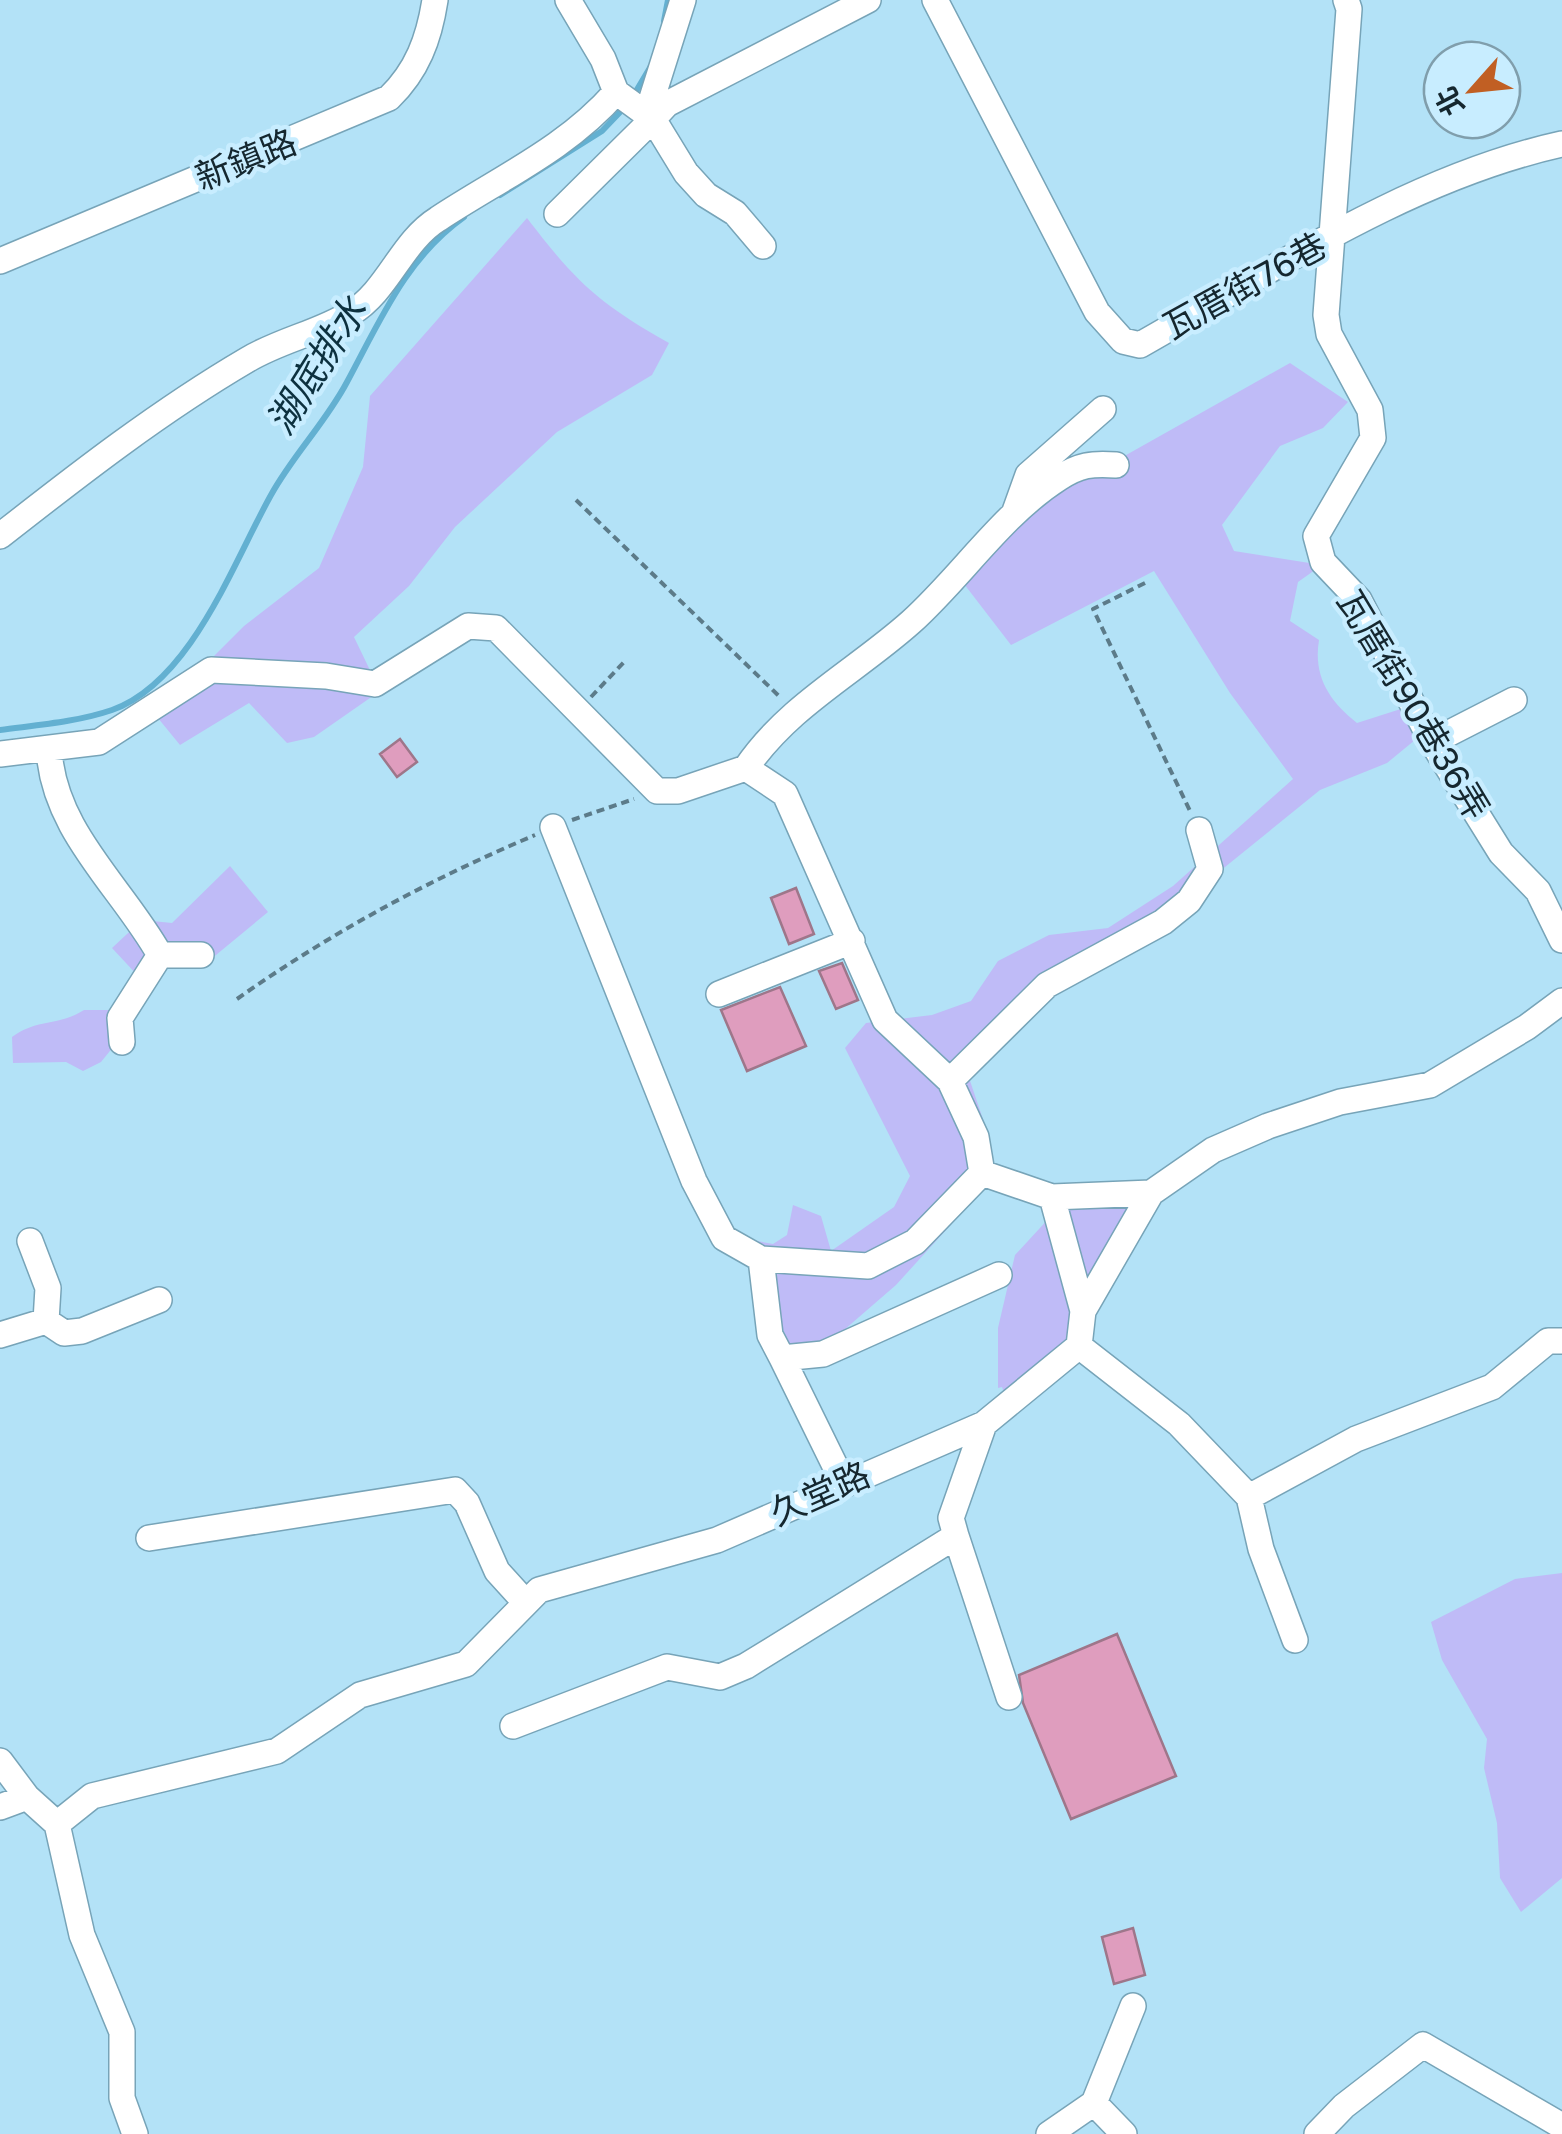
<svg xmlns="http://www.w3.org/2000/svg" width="1562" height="2134" font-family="'Golos Text','Noto Sans TC',sans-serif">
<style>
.green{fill:#bfbbf7}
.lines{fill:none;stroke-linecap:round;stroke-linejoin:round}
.stream{stroke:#63b0d1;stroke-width:6}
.building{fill:#df9dbe;stroke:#9e768a;stroke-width:2.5}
.minor-casing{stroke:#77a4b8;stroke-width:28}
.path{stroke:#5c7b89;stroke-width:4;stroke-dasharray:8 5;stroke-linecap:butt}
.minor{stroke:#fff;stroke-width:25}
.labels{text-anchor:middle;stroke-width:9;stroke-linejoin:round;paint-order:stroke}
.street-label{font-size:35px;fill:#15272f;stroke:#c8edff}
.water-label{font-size:38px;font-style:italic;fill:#0d313f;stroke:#c8edff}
</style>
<rect width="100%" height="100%" fill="#b3e2f7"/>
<path class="green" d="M527 218C576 282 598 303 669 343L652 375 557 432 455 527 409 586 354 637 380 691 314 737 287 743 249 703 180 745 144 701 205 665 244 626 319 568 363 467 370 396Z
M1290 363 1348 402 1323 428 1280 446 1222 525 1234 551 1322 565 1298 582 1290 621 1319 640C1313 676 1329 701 1357 723L1407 707 1415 740 1387 763 1320 790 1204 884 1043 1000 1024 1026 996 1038 966 1069 987 1131 993 1169 956 1219 896 1285 799 1369 747 1239 773 1244 787 1235 793 1205 821 1216 831 1251 894 1207 910 1176 845 1048 866 1023 932 1015 971 1001 998 961 1049 935 1108 928 1173 886 1293 779 1230 693 1154 571 1011 645 961 580 1007 522Z
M230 866 268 912 199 969 171 952 139 977 112 948 142 920 172 923Z
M84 1010H115L118 1041 101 1062 83 1071 66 1062 13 1063 12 1037C38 1018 57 1027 84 1010Z
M1074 1191 1142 1194 1079 1346 1006 1398 1002 1387 998 1388V1328L1015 1255Z
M1562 1573V1878L1521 1912 1500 1878 1497 1823 1484 1768 1487 1739 1442 1660 1431 1622 1515 1579Z"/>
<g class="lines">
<path class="stream" d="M664 21 668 0
M632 98 651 66
M500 195 602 131 624 108
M0 730C37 725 77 722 112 710 191 682 233 563 271 495 293 455 326 422 347 382 380 321 406 258 464 217"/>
</g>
<path class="building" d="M400 739 417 762 397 777 380 754Z
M796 888 814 934 789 944 771 898Z
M842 963 858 1000 836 1009 819 971Z
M780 987 806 1046 747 1071 721 1010Z
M1117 1634 1176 1776 1071 1819 1023 1703 1019 1675Z
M1133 1928 1145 1975 1114 1984 1102 1937Z"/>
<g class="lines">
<g class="minor-casing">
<path id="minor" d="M568 0 603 59 616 92 653 119 667 104 868 0
M935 0 1097 312 1123 341 1140 345C1273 270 1411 177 1562 144
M1346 0 1349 9 1326 315 1329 334 1370 410 1373 438 1316 536 1323 562 1359 600 1432 742 1501 853 1538 891 1562 940
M648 111 683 0
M557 214 653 119 686 173 706 195 735 213 763 246
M0 261 389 98C417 71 429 39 435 0
M1014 514 1028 475 1103 409
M0 536C79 474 160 411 247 360 280 340 319 333 351 313 388 291 401 242 438 219 500 178 566 149 616 92
M1432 742 1514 700
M49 749C53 831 122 887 160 955L120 1018 122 1042
M0 754 99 742 211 670 326 676 375 684 468 626 496 628 657 791H678L746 768 785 794 885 1020 950 1081 976 1137 982 1173 1052 1197 1151 1193
M746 768C789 705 855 672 911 622 962 576 1001 515 1059 478 1079 465 1092 463 1116 465
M553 827 694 1181 724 1238 761 1259 770 1335 782 1358 823 1354 999 1275
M160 955H201
M719 994 852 941
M950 1081 1047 985 1163 922 1189 901 1210 869 1199 830
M1052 1197 1083 1311
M30 1241 48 1288 46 1321
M761 1259 868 1266 915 1242 982 1173
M0 1335 46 1321 64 1333 82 1331 159 1300
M1079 1346 1179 1424 1249 1497 1356 1439 1492 1387 1548 1341H1562
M782 1358 843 1482
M1249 1497 1261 1549 1295 1640
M956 1536 951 1518 984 1424
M149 1538 455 1490 467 1503 497 1571 526 1603
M513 1726 667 1667 720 1677 746 1666 956 1536 1009 1697
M0 1761 27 1797 57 1824 92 1796 277 1751 360 1695 466 1664 539 1590 717 1540 984 1424 1079 1346 1083 1311 1151 1193 1213 1150 1268 1126 1340 1102 1430 1085 1527 1027 1562 1001
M0 1807 27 1797
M57 1824 82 1935 122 2032V2098L135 2134
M1094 2103 1133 2006
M1049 2134 1094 2103 1124 2134
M1317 2134 1344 2106 1423 2045 1562 2126"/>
</g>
<path class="path" d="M576 500 780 697
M1145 583 1093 609 1191 813
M591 697 624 662
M572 820 634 799
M237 999C332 932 429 880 535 835"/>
<use href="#minor" class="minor"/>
</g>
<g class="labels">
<g class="street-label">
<text transform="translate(246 160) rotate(-22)" y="12">新鎮路</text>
<text transform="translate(1245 286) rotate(-29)" y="12">瓦厝街76巷</text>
<text transform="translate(1413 705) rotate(59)" y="12">瓦厝街90巷36弄</text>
<text transform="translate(820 1494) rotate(-24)" y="12">久堂路</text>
</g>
<g class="water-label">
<text transform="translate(317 366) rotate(-58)" y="13">湖底排水</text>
</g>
</g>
<g transform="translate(1472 90) rotate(243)"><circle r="48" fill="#c8edff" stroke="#809eac" stroke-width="2.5"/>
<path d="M0-8L18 38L0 25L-18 38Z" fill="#c15f23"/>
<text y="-15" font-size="28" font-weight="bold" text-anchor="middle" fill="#15272f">北</text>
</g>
</svg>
